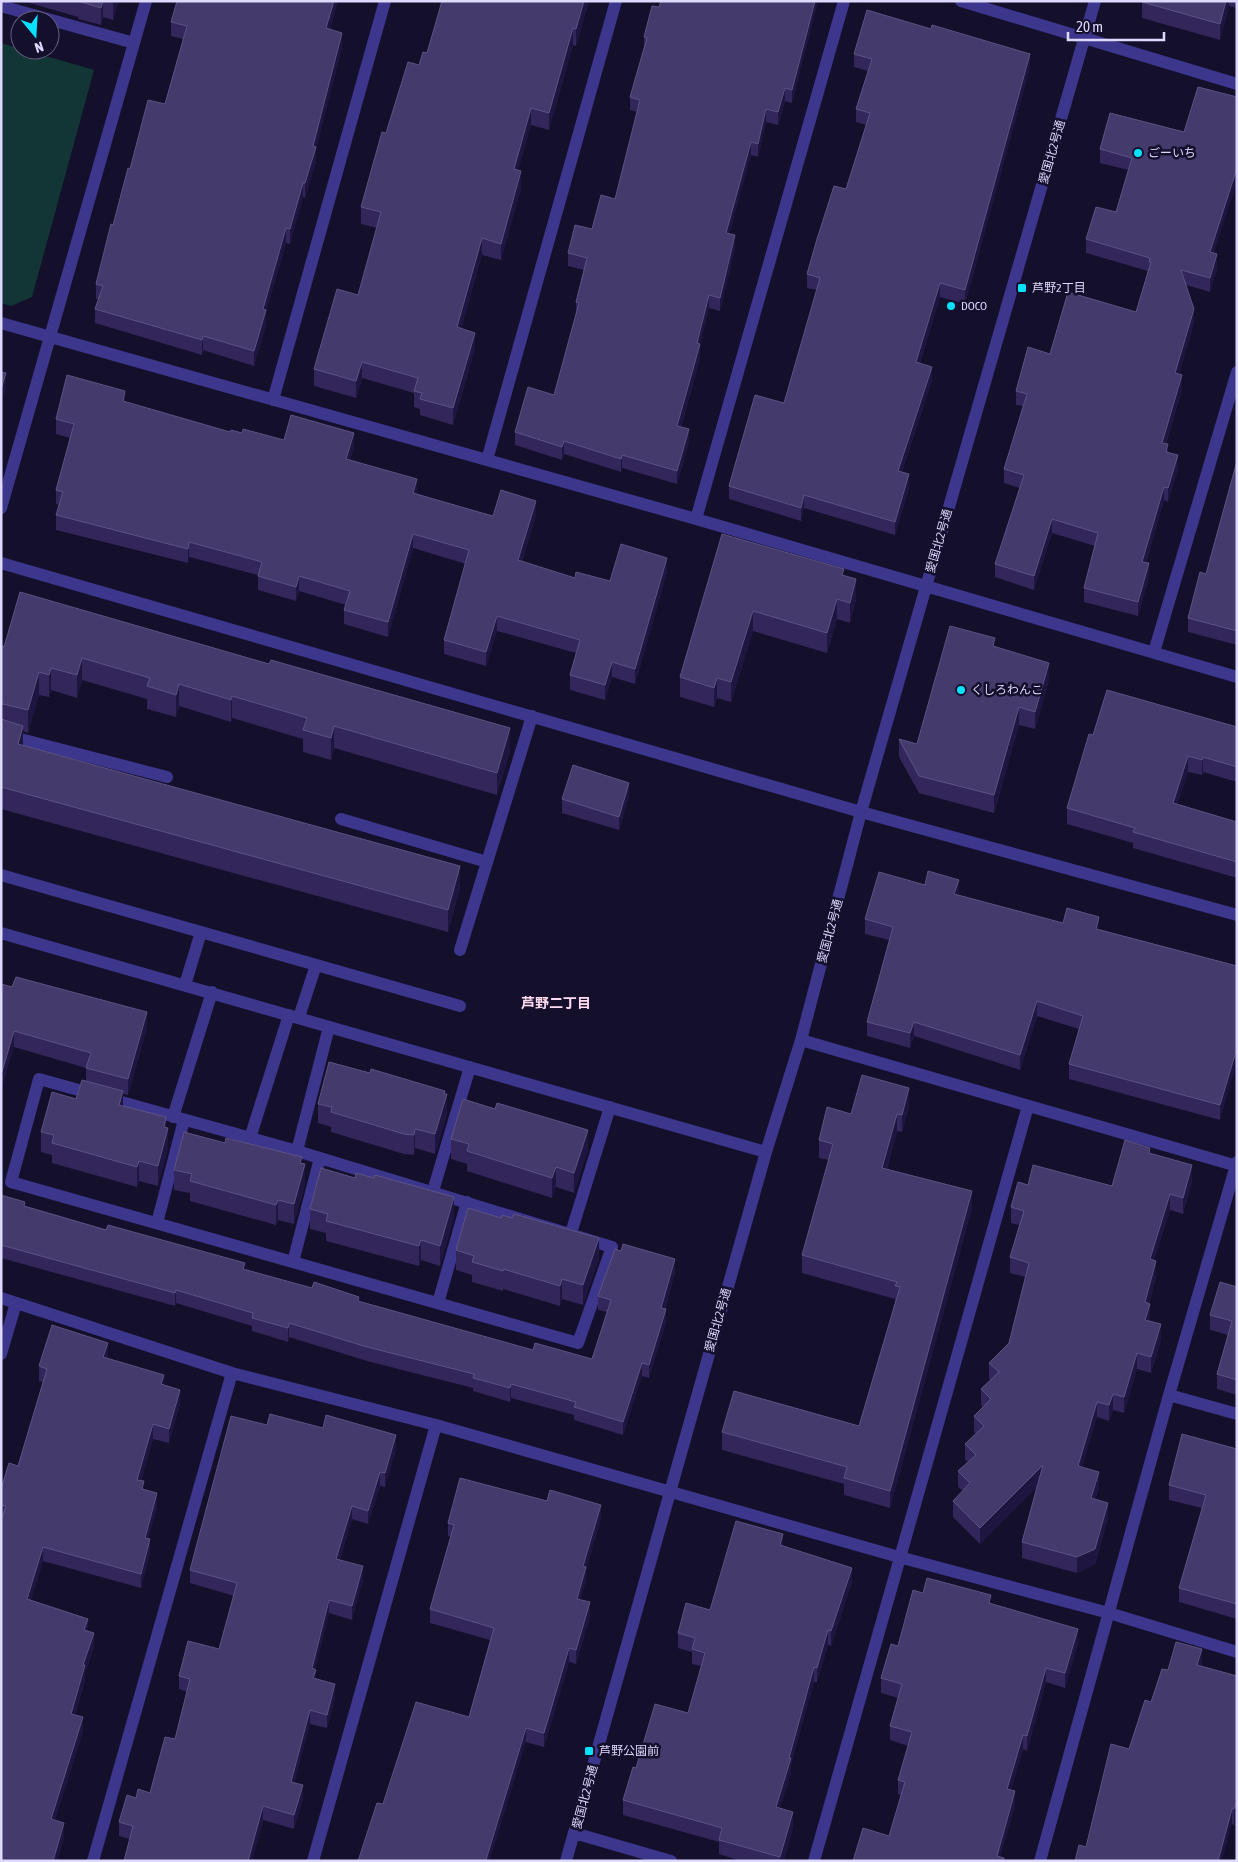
<svg xmlns="http://www.w3.org/2000/svg" width="1238" height="1862" font-family="'Asap Condensed','Noto Sans JP',sans-serif">
<style>
.green{fill:#113635}
.lines{fill:none;stroke-linecap:round;stroke-linejoin:round}
.minor{stroke:#3c378d;stroke-width:12}
.wall{fill:#32265a}
.shaded-wall{fill:#1e1540}
.building{fill:#443a6c;stroke:#5c5383}
.poi-dot{fill:#05e1ff;stroke:#140f2b;stroke-width:2}
.labels{text-anchor:middle;stroke-width:5;stroke-linejoin:round;paint-order:stroke}
.street-label{font-size:12px;fill:#ded9ff;stroke:#140f2b}
.poi-label{font-size:12px;fill:#ded9ff;stroke:#140f2b;text-anchor:start}
.neighbourhood-label{font-size:14px;font-weight:bold;fill:#ffdbf1;stroke:#140f2b}
</style>
<rect width="100%" height="100%" fill="#140f2b"/>
<path class="green" d="M1 43 94 70 32 297 11 306 1 303Z"/>
<g class="lines">
<path class="minor" d="M961 1 1237 84
M1 6 134 43
M1 323 696 519 1237 677
M273 400 385 1
M487 460 616 1
M1 508 146 1
M696 519 844 1
M1 563 861 812 1237 915
M1154 652 1237 372
M1 734 167 777
M341 819 487 862
M1 875 460 1006
M1 933 766 1152
M460 950 532 716
M185 985 201 932
M299 1017 316 965
M801 1040 1237 1166
M39 1079 297 1151 612 1247 578 1343 11 1182Z
M173 1117 212 992
M250 1138 289 1015
M297 1151 329 1027
M433 1191 470 1067
M157 1223 184 1120
M571 1233 610 1107
M293 1262 320 1158
M1 1298 232 1373 436 1425 899 1557 1109 1613 1237 1652
M438 1303 467 1202
M1 1354 16 1303
M1169 1395 1237 1414
M574 1833 671 1861
M93 1861 232 1373
M313 1861 436 1425
M566 1861 766 1152 801 1040 861 812 1095 1
M814 1861 1028 1106
M1040 1861 1169 1395 1237 1162"/>
</g>
<path class="wall" d="M23 1H118L113 20 103 17 101 25 78 19V17Z
M338 1 330 29 342 47 316 149V162L305 198 303 197 290 244 286 243 266 312V325L254 366 203 350 202 355 95 323V309L98 299H96V284L130 169 165 104 183 39 171 36V22Z
M437 1H589L576 46 573 45 549 130 531 125 518 170 521 188 501 260 482 255 461 329 475 349 453 425 420 415V409L414 407V393L362 378 356 398 314 386V369L358 295 377 228 361 224V207L386 133 419 65 427 53 442 3Z
M818 1 792 103 785 101 778 125 766 122 758 157 751 155 729 234 735 249 720 311 709 308 700 344V358L681 427 689 442 677 484 622 468 621 472 564 454 562 460 515 445V432L554 395 576 315V302L584 270 568 266V253L592 229 615 199 637 112 630 110V97L644 48V37L659 7Z
M1142 1H1237V8L1229 6 1220 40 1142 18Z
M854 54 1030 67 965 304 940 297 920 363 932 380 902 472 909 488 895 535 804 508 801 521 729 499V486L784 403 817 290 807 288V274L846 189 866 125 856 122V109L868 71 854 67Z
M1110 113 1214 253 1217 268 1210 292 1186 285 1194 323 1179 374 1182 389 1166 444 1168 452 1178 469 1168 502 1164 500 1146 563 1149 577 1138 616 1084 602V588L1095 546 1052 533 1034 590 995 577V564L1020 488 1004 483V469L1023 406 1016 405V391L1050 354 1136 312 1148 271 1086 253V239L1116 212 1128 170 1100 163V149Z
M125 402 230 432 242 433 284 440 354 447 350 460 417 494 493 516 536 515 522 562 575 578 610 581 667 572 635 684 612 677 605 700 570 690V675L576 653 497 631 486 666 444 654V640L466 564 413 548 388 637 344 624V610L346 605 299 591 296 601 258 590V575L189 557 188 563 56 530V515L59 505 56 504V490L70 438 56 434V419Z
M1237 461V645L1188 632V618L1206 574Z
M722 534 844 576 856 599 850 623 837 619 827 653 753 631 731 702 717 698 714 707 680 697V677Z
M20 592 510 751 497 795 334 748 331 760 303 752V739L232 718 231 722 179 706 176 717 147 709V699L82 680 77 698 51 690 49 697 39 695 28 733 23 731V746L460 888 448 932 1 809V646L4 647Z
M995 647 1049 680 1035 729 1019 725 994 813 919 793 899 757V739L917 744Z
M1237 727V782L1203 772 1202 775 1188 772 1177 804 1237 822V878L1133 848V843L1067 824V808L1093 735Z
M629 796 619 830 562 813V799Z
M959 894 958 895 1063 923 1099 929 1237 966 1220 1120 1069 1079V1064L1079 1029 1037 1016 1020 1070 914 1036 910 1048 867 1036V1022L889 940 865 934V919Z
M1 984 147 1028 128 1095 123 1094V1106L166 1127 168 1148 158 1186 139 1181 137 1187 52 1163V1155L41 1152V1132L76 1099 86 1081V1068L14 1047Z
M445 1094 447 1114 435 1154 415 1148 414 1155 404 1154 331 1132V1127L318 1123V1104Z
M909 1106 902 1132 897 1131 887 1169 972 1208 890 1508 844 1495V1484L722 1450V1432L859 1426 895 1303V1299L802 1273V1255L829 1160 819 1158V1140L851 1114Z
M451 1139 588 1150 574 1193 556 1187 552 1198 467 1171V1164L451 1159Z
M1150 1154 1192 1181 1183 1214 1170 1210 1154 1260 1156 1277 1149 1304V1321L1161 1340 1151 1373 1137 1369 1124 1413 1113 1410 1109 1421 1097 1417 1082 1467 1099 1488 1095 1499 1108 1518 1095 1564 1077 1573 1022 1558V1542L1037 1487 980 1544 953 1517V1501L963 1491 958 1487V1471L968 1462 965 1460V1444L976 1434 974 1432V1416L983 1407 981 1405V1389L991 1380 989 1379V1363L1009 1343 1025 1277 1010 1273V1257L1019 1225 1011 1223V1207L1028 1185 1112 1186Z
M302 1163 305 1184 294 1224 278 1220 276 1225 190 1201V1193L174 1190V1170Z
M1 1195 25 1206 359 1302 533 1350 592 1359 607 1312 598 1310V1296L675 1272 665 1309 666 1323 649 1378 642 1376 623 1435 574 1420V1415L511 1398 510 1402 473 1391V1388L367 1361 289 1337 288 1342 252 1331V1326L176 1303 175 1306 1 1258Z
M310 1209 454 1217 440 1266 421 1260 419 1266 326 1241V1233L310 1229Z
M456 1250 599 1258 583 1305 562 1299 560 1306 503 1289V1291L472 1282V1275L456 1270Z
M1237 1287V1395L1217 1389V1374L1228 1335 1210 1330V1315Z
M108 1358 164 1385 180 1404 169 1443 153 1439 141 1481 144 1490 157 1508 148 1539 150 1553 141 1588 43 1561 31 1600 88 1631 94 1647 85 1673V1680L75 1715 83 1731 55 1820 64 1837 57 1861 1 1519V1489L18 1466 43 1382 39 1381V1366Z
M267 1425 396 1449 385 1487 380 1486 368 1524 352 1519 340 1560 363 1580 352 1620 329 1613 315 1669 316 1679 335 1698 327 1728 310 1724 294 1783 303 1799 294 1829 263 1820 252 1861H124L130 1839 119 1836V1822L136 1798 150 1793 175 1739 187 1692 179 1689V1676L219 1649 234 1596 190 1583V1570Z
M1237 1449V1619L1179 1602V1588L1202 1508 1169 1500V1485Z
M601 1518 586 1570V1581L580 1600 590 1616 576 1664 569 1662 544 1747 526 1742 383 1804 469 1717 490 1640 430 1623V1609L451 1537 448 1536V1523Z
M783 1546 852 1582 831 1646 828 1645 817 1682H814L791 1764V1773L780 1808 793 1827 784 1861H741L719 1854V1842L623 1815V1800L636 1768 688 1713 701 1666 692 1664V1652L678 1648V1633L710 1610Z
M923 1593 991 1604 1078 1643 1065 1688 1046 1682 1027 1751 1023 1749 1011 1790 1015 1806 1000 1857 1004 1861 889 1836 901 1795 898 1794V1780L908 1746 890 1740V1726L898 1698 881 1693V1678L898 1646Z
M1202 1664 1201 1666 1237 1676 1234 1825 1232 1824 1086 1847 1129 1749 1151 1702 1168 1670Z"/>
<path class="shaded-wall" d="M103 1V17L101 25V8Z
M113 1H118L113 20Z
M334 1H338L326 43V28Z
M584 1H589L576 46V29Z
M815 1H818L792 103V90Z
M1226 1H1229V6L1220 40V24Z
M573 28V45L549 130V113Z
M342 33V47L316 149V162L305 198V183L313 146Z
M1030 54V67L965 304V290Z
M785 88V101L778 125V112Z
M531 108V125L514 186V169Z
M766 109V122L758 157V144Z
M751 142V155L726 247V233Z
M1237 168V182L1210 266V252Z
M521 171V188L501 260V244Z
M303 183V197L290 244V229Z
M286 228V243L266 312V325L254 366V351L263 309Z
M735 235V249L720 311V298Z
M482 238V255L457 344V327Z
M1217 254V268L1210 292V278Z
M940 283V297L916 375V362Z
M709 295V308L697 356V343Z
M1194 309V323L1175 387V373Z
M475 333V349L453 425V408Z
M203 336V350L202 355V340Z
M700 344V358L677 439V426Z
M362 362V378L356 398V381Z
M932 367V380L898 484V471Z
M6 373V387L1 402V389Z
M1182 375V389L1162 456V443Z
M125 391V405L123 401Z
M689 429V442L677 484V471Z
M354 433V447L346 473V459Z
M564 441V454L562 460V447Z
M622 455V468L621 472V459Z
M1178 455V469L1168 502V488Z
M909 474V488L895 535V522Z
M417 479V494L413 493Z
M1164 487V500L1142 575V562Z
M804 495V508L801 521V508Z
M536 501V515L518 575V560Z
M1052 519V533L1034 590V576Z
M413 534V548L388 637V622Z
M189 542V557L188 563V549Z
M667 558V572L635 684V669Z
M1149 563V577L1138 616V602Z
M299 576V591L296 601V587Z
M856 579V599L850 623V603Z
M837 599V619L827 653V633Z
M753 611V631L731 702V682Z
M497 616V631L486 666V652Z
M82 658V680L77 698V675Z
M612 662V677L605 700V685Z
M1049 663V680L1035 729V712Z
M51 668V690L49 697V675Z
M39 672V695L28 733V710Z
M717 678V698L714 707V688Z
M179 684V706L176 717V695Z
M232 696V718L231 722V700Z
M1 704H3V726L1 727Z
M1019 707V725L994 813V795Z
M23 726V748L18 744Z
M334 726V748L331 760V738Z
M510 728V751L497 795V773Z
M1188 756V772L1173 819V803Z
M1203 757V772L1202 775V760Z
M629 783V796L619 830V817Z
M460 866V888L448 932V910Z
M959 880V894L954 909V894Z
M1099 917V932L1096 929Z
M1037 1001V1016L1020 1070V1055Z
M147 1012V1028L128 1095V1079Z
M914 1022V1036L910 1048V1033Z
M14 1031V1047L1 1091V1075Z
M1237 1048V1062L1220 1120V1105Z
M909 1088V1106L902 1132V1115Z
M123 1091V1111L119 1105Z
M445 1091V1102L447 1094V1114L435 1154V1134Z
M897 1114V1131L882 1185V1168Z
M166 1117V1136L168 1128V1148L158 1186V1166L164 1127Z
M415 1129V1148L414 1155V1135Z
M588 1130V1150L574 1193V1173Z
M302 1157V1177L305 1164V1184L294 1224V1204Z
M139 1161V1181L137 1187V1167Z
M1192 1165V1181L1183 1214V1198Z
M556 1167V1187L552 1198V1178Z
M972 1191V1208L890 1508V1491Z
M1170 1194V1210L1150 1275V1259Z
M454 1197V1217L440 1266V1246Z
M278 1200V1220L276 1225V1205Z
M599 1238V1258L583 1305V1285Z
M421 1240V1260L419 1266V1246Z
M675 1259V1272L661 1322V1308Z
M1156 1261V1277L1145 1318V1302Z
M562 1279V1299L560 1306V1286Z
M176 1290V1303L175 1306V1293Z
M1150 1304V1320L1145 1336V1320Z
M666 1309V1323L649 1378V1365Z
M289 1323V1337L288 1342V1328Z
M1161 1324V1340L1151 1373V1357Z
M108 1343V1358L103 1371V1357Z
M1137 1353V1369L1124 1413V1397Z
M642 1363V1376L623 1435V1422Z
M164 1375V1389L161 1384Z
M511 1384V1398L510 1402V1388Z
M180 1390V1404L169 1443V1429Z
M1113 1394V1410L1109 1421V1405Z
M1097 1402V1417L1078 1482V1466Z
M153 1424V1439L137 1494V1480Z
M396 1435V1449L385 1487V1473Z
M1043 1465V1481L980 1544V1528Z
M380 1472V1486L368 1524V1511Z
M1099 1472V1488L1091 1514V1498Z
M157 1493V1508L145 1552V1538Z
M1108 1503V1518L1095 1564 1077 1573V1557Z
M601 1505V1518L586 1570V1581L577 1612V1599L583 1566Z
M352 1506V1519L336 1573V1559Z
M783 1534V1549L780 1545Z
M150 1539V1553L141 1588V1574Z
M43 1547V1561L27 1613V1599Z
M363 1566V1580L352 1620V1606Z
M852 1568V1582L831 1646V1631Z
M329 1600V1613L312 1682V1668Z
M590 1602V1616L576 1664V1650Z
M88 1619V1633L84 1630Z
M1078 1629V1643L1065 1688V1673Z
M828 1630V1645L817 1682V1668Z
M94 1633V1647L85 1673V1680L71 1728V1714L83 1665Z
M569 1648V1662L544 1747V1733Z
M1202 1649V1664L1197 1680V1665Z
M814 1667V1682L791 1764V1773L776 1822V1807Z
M1046 1668V1682L1027 1751V1736Z
M316 1670V1683L313 1678Z
M335 1684V1698L327 1728V1715Z
M310 1710V1724L291 1796V1782Z
M83 1717V1731L51 1833V1819Z
M526 1728V1742L490 1861H486Z
M1023 1735V1749L1007 1803V1789Z
M303 1785V1799L294 1829V1815Z
M1015 1791V1806L999 1861 997 1856Z
M1237 1802V1817L1234 1825V1809Z
M263 1806V1820L252 1861H248Z
M1232 1809V1824L1222 1861H1218Z
M793 1812V1827L784 1861H780V1857Z
M64 1823V1837L57 1861H53Z"/>
<path class="building" d="M78 1H103L101 8Z
M177 1H334L326 28 342 33 313 146 316 147 305 183H303L290 229 286 228 263 309 266 310 254 351 203 336 202 340 95 309 103 286 96 284 111 224 113 225 128 168 130 169 148 100 165 104 187 26 171 22Z
M442 1H584L576 29 573 28 549 113 531 108 514 169 521 171 501 244 482 238 457 327 475 333 453 408 420 399 422 393 414 391 418 378 362 362 356 381 314 369 337 289 358 295 381 212 361 207 382 132 386 133 408 62 419 65 423 52 427 53Z
M661 1H815L792 90 785 88 778 112 766 109 758 144 751 142 726 233 735 235 720 298 709 295 697 343 700 344 677 426 689 429 677 471 622 455 621 459 564 441 562 447 515 432 528 387 554 395 579 303 576 302 587 258 568 253 575 225 592 229 601 195 615 199 640 100 630 97 647 38 644 37 652 6 659 7Z
M1142 1H1226L1220 24 1142 2Z
M867 10 931 29 932 25 1030 54 965 290 940 283 916 362 932 367 898 471 909 474 895 522 804 495 801 508 729 486 755 395 784 403 820 278 807 274 817 239 834 186 846 189 870 113 856 109 872 59 854 54Z
M1198 87 1237 97V168L1210 252 1217 254 1210 278 1181 270 1194 309 1175 373 1182 375 1162 443 1168 444 1166 452 1178 455 1168 488 1164 487 1142 562 1149 563 1138 602 1084 588 1098 533 1052 519 1034 576 995 564 1024 475 1004 469 1027 394 1016 391 1028 347 1050 354 1068 292 1136 312 1151 262H1149L1150 258 1086 239 1096 207 1116 212 1132 158 1100 149 1110 113 1184 132Z
M1 372 6 373 1 389Z
M67 375 125 391 123 401 230 432 231 430 242 433 243 429 284 440 291 415 354 433 346 459 417 479 413 493 482 513 493 516 501 490 536 501 518 560 575 578 576 572 610 581 621 544 667 558 635 669 612 662 605 685 570 675 580 640 497 616 486 652 444 640 469 550 413 534 388 622 344 610 350 591 299 576 296 587 258 576 262 562 189 542 188 549 56 515 63 492 56 490 74 424 56 419Z
M1237 461V631L1188 618 1200 572 1206 574Z
M722 534 844 569 842 575 856 579 850 603 837 599 827 633 753 611 731 682 717 678 714 688 680 677Z
M20 592 269 664 271 660 510 728 497 773 334 726 331 738 303 730 307 718 232 696 231 700 179 684 176 695 147 686 150 678 82 658 77 675 51 668 49 675 39 672 28 710 3 704H1V646L4 647Z
M950 626 995 638 993 646 1049 663 1035 712 1019 707 994 795 919 776 899 739 917 744Z
M1107 690 1237 727V767L1203 757 1202 760 1188 756 1173 803 1237 822V862L1133 832 1135 828 1067 808 1089 734 1093 735Z
M1 719 23 726 18 744 460 866 448 910 1 787Z
M573 765 629 783 619 817 562 799Z
M928 871 959 880 954 894 1063 923 1067 908 1099 917 1096 929 1237 966V1048L1220 1105 1069 1064 1083 1016 1037 1001 1020 1055 914 1022 910 1033 867 1022 893 927 865 919 879 872 925 885Z
M16 977 147 1012 128 1079 86 1068 91 1053 14 1031 1 1075V984L12 987Z
M329 1062 370 1073 371 1069 445 1091 444 1094H447L435 1134 415 1129 414 1135 404 1134 331 1112 332 1107 318 1104Z
M862 1075 909 1088 902 1115 897 1114 882 1168 972 1191 890 1491 844 1478 847 1467 722 1432 734 1391 859 1426 900 1287 895 1286 897 1282 802 1255 833 1144 819 1140 827 1107 851 1114Z
M82 1080 123 1091 119 1105 166 1117 164 1127 168 1128 158 1166 139 1161 137 1167 52 1143 54 1135 41 1132 52 1092 76 1099Z
M463 1099 495 1109 497 1103 588 1130 574 1173 556 1167 552 1178 467 1151 469 1144 451 1139Z
M184 1132 225 1143 226 1138 302 1157 300 1163 305 1164 294 1204 278 1200 276 1205 190 1181 192 1174 174 1170Z
M1125 1140 1150 1148 1149 1153 1192 1165 1183 1198 1170 1194 1150 1259 1156 1261 1145 1302 1150 1304 1145 1320 1161 1324 1151 1357 1137 1353 1124 1397 1113 1394 1109 1405 1097 1402 1078 1466 1099 1472 1091 1498 1108 1503 1095 1549 1077 1557 1022 1542 1043 1465 980 1528 953 1501 970 1483 958 1471 976 1455 965 1444 984 1426 974 1416 991 1399 981 1389 999 1372 989 1363 1009 1343 1029 1263 1010 1257 1024 1211 1011 1207 1018 1182 1028 1185 1033 1165 1112 1186Z
M321 1168 355 1178 356 1173 374 1178 375 1175 454 1197 440 1246 421 1240 419 1246 326 1221 328 1214 310 1209Z
M1 1195 25 1202 24 1206 106 1230 108 1225 245 1263 243 1269 312 1288 314 1282 359 1297 358 1301 533 1350 535 1343 592 1359 611 1300 598 1296 615 1249 621 1251 623 1244 675 1259 661 1308 666 1309 649 1365 642 1363 623 1422 574 1407 576 1402 511 1384 510 1388 473 1378 474 1374 367 1347 289 1323 288 1328 252 1318 253 1313 176 1290 175 1293 1 1245Z
M468 1208 501 1218 502 1215 512 1218 514 1214 599 1238 583 1285 562 1279 560 1286 503 1269V1271L472 1262 474 1256 456 1250Z
M1220 1282 1237 1287V1380L1217 1374 1232 1321 1210 1315Z
M52 1325 108 1343 103 1357 164 1375 161 1384 180 1390 169 1429 153 1424 137 1480 144 1481 142 1489 157 1493 145 1538 150 1539 141 1574 43 1547 27 1599 88 1619 84 1630 94 1633 83 1665H85L71 1714 83 1717 51 1819 64 1823 53 1861H1V1521L6 1506 1 1505V1489L9 1463 18 1466 47 1369 39 1366Z
M270 1414 323 1428 326 1415 396 1435 385 1473 380 1472 368 1511 352 1506 336 1559 363 1566 352 1606 329 1600 312 1668 316 1670 313 1678 335 1684 327 1715 310 1710 291 1782 303 1785 294 1815 263 1806 248 1861H124L133 1826 119 1822 127 1795 136 1798 138 1789 150 1793 165 1737 175 1739 190 1679 179 1676 188 1641 219 1649 237 1583 190 1570 231 1416 267 1425Z
M1182 1434 1237 1449V1604L1179 1588 1206 1495 1169 1485Z
M460 1478 547 1501 550 1490 601 1505 583 1566 586 1567 577 1599 590 1602 576 1650 569 1648 544 1733 526 1728 486 1860 490 1861H358L377 1803 383 1804 416 1702 469 1717 494 1628 430 1609 454 1525 448 1523Z
M736 1521 783 1534 780 1545 852 1568 831 1631 828 1630 817 1668 814 1667 789 1758H791L776 1807 793 1812 780 1857 719 1840 722 1828 623 1800 633 1767 636 1768 655 1704 688 1713 705 1653 692 1649 695 1638 678 1633 686 1603 710 1610Z
M927 1578 991 1595 989 1603 1078 1629 1065 1673 1046 1668 1027 1736 1023 1735 1007 1789 1015 1791 997 1856 1004 1858V1861H853L863 1828 889 1836 905 1782 898 1780 912 1732 890 1726 902 1684 881 1678 891 1644 898 1646 913 1590 923 1593Z
M1176 1642 1202 1649 1197 1665 1237 1676V1802L1234 1809H1232L1218 1861H1075L1079 1845 1086 1847 1111 1744 1129 1749 1145 1700 1151 1702 1162 1669 1168 1670Z"/>
<g class="poi-dot">
<circle cx="1138" cy="153" r="5"/>
<rect x="1017" y="283" width="10" height="10" rx="2.5"/>
<circle cx="951" cy="306" r="5"/>
<circle cx="961" cy="690" r="5"/>
<rect x="584" y="1746" width="10" height="10" rx="2.5"/>
</g>
<g class="labels">
<g class="street-label">
<text transform="translate(1052 152) rotate(-74)" y="4">愛国北2号通</text>
<text transform="translate(939 541) rotate(-74)" y="4">愛国北2号通</text>
<text transform="translate(830 931) rotate(-75)" y="4">愛国北2号通</text>
<text transform="translate(718 1320) rotate(-74)" y="4">愛国北2号通</text>
<text transform="translate(585 1797) rotate(-75)" y="4">愛国北2号通</text>
</g>
<g class="poi-label">
<text x="1148" y="157">ごーいち</text>
<text x="1032" y="292">芦野2丁目</text>
<text x="961" y="310">DOCO</text>
<text x="971" y="694">くしろわんこ</text>
<text x="599" y="1755">芦野公園前</text>
</g>
<g class="neighbourhood-label">
<text x="556" y="1008">芦野二丁目</text>
</g>
</g>
<rect width="1238" height="1862" fill="none" stroke="#ded9ff" stroke-width="5"/>
<g transform="translate(35 35) rotate(162)"><circle r="24" fill="#140f2b" stroke="#656080"/>
<path d="M0-4L9 19L0 12L-9 19Z" fill="#05e1ff"/>
<text y="-8" font-size="14" font-weight="bold" text-anchor="middle" fill="#ded9ff">N</text>
</g>
<path d="M1068 32v8h96v-8" fill="none" stroke="#ded9ff" stroke-width="2.5"/>
<text x="1076" y="32" font-size="15" fill="#ded9ff" stroke="#140f2b" stroke-width="4" paint-order="stroke">20 m</text>
</svg>
